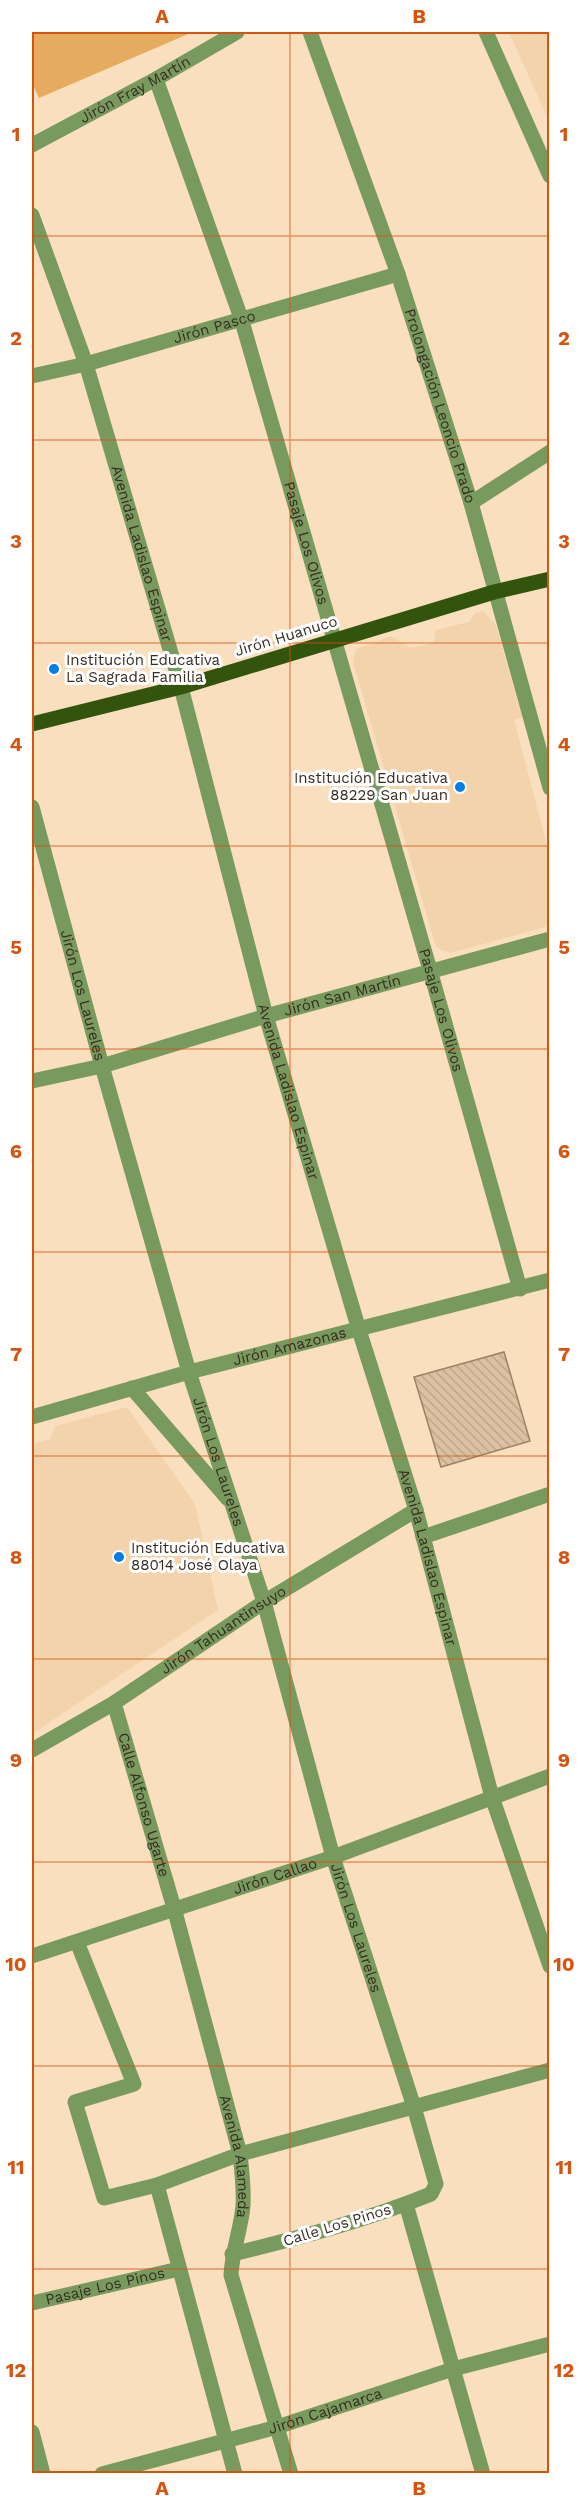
<svg xmlns="http://www.w3.org/2000/svg" width="581" height="2505" font-family="'Work Sans',sans-serif">
<style>
.built{fill:#f2d3ac}
.grass{fill:#e5ab5e}
.building{fill:url(#building-back-hatch);stroke:#9a8264;stroke-width:1.5}
.lines{fill:none;stroke-linecap:round;stroke-linejoin:round}
.minor{stroke:#799a5f;stroke-width:15}
.major{stroke:#32540d;stroke-width:15}
.grid{fill:none;stroke:#d6540e;stroke-width:1.5;stroke-opacity:0.55}
.poi-dot{fill:#017fe6;stroke:#fff;stroke-width:2}
.labels{text-anchor:middle;stroke-width:6;stroke-linejoin:round;paint-order:stroke}
.street-label{font-size:15px;fill:#362c20;stroke:#fff}
.poi-label{font-size:15px;fill:#362c20;stroke:#fff;text-anchor:start}
.neatline{fill:none;stroke:#d6540e;stroke-width:2}
.grid-label{font-size:20px;text-anchor:middle;font-weight:bold;fill:#d6540e}
</style>
<defs>
<pattern id="building-back-hatch" width="6" height="6" patternUnits="userSpaceOnUse" patternTransform="scale(1.5)"><rect width="6" height="6" fill="#dbc1a2"/><path d="M-1 5l2 2M0 0l6 6M5-1l2 2" fill="none" stroke="#bda68b"/></pattern>
</defs>
<rect width="100%" height="100%" fill="#f9dfbe"/>
<path class="built" d="M509 32H549V121Z
M483 611 496 625 522 717 514 720 549 853V926L450 953 436 947 353 662 356 649 391 636 410 648 434 643 436 630 469 622 475 613Z
M127 1407 195 1504 218 1610 32 1734V1444L50 1439 55 1426Z"/>
<path class="grass" d="M32 32H193L39 98 32 83Z"/>
<path class="building" d="M504 1352 530 1441 441 1467 414 1377Z"/>
<g class="lines">
<g class="minor">
<path id="s1" d="M310 32 398 274 471 503 550 788"/>
<path d="M486 32 550 176"/>
<path id="s2" d="M156 79 241 318 430 970 520 1289"/>
<path id="s3" d="M32 145 156 79 237 32"/>
<path id="s4" d="M32 215 86 364 181 687 266 1016 359 1330 416 1510 492 1797 550 1966"/>
<path id="s5" d="M32 376 86 364 398 274"/>
<path d="M471 503 550 452"/>
<path id="s6" d="M32 807 102 1066 189 1372 264 1602 333 1857 414 2107 436 2184 431 2194C367 2220 299 2238 232 2254"/>
<path id="s7" d="M32 1081 102 1066 266 1016 550 939"/>
<path d="M132 1388 228 1499"/>
<path id="s8" d="M32 1417 189 1372 550 1280"/>
<path d="M423 1537 550 1494"/>
<path id="s9" d="M114 1703 174 1908 240 2154C242 2172 244 2188 243 2206 241 2229 232 2251 231 2275L291 2474"/>
<path id="s10" d="M32 1750 114 1703 264 1602 416 1510"/>
<path d="M77 1942 134 2084 75 2102 104 2198 157 2185 240 2154 550 2070"/>
<path id="s11" d="M32 1956 333 1857 550 1776"/>
<path d="M157 2185 235 2474"/>
<path d="M406 2204 483 2474"/>
<path id="s12" d="M32 2303 179 2269"/>
<path d="M32 2432 43 2474"/>
<path id="s13" d="M102 2474 277 2427 453 2369 550 2344"/>
</g>
<path class="major" d="M32 724 181 687 494 592 550 579"/>
</g>
<path class="grid" d="M290 32V2474M32 236H550M32 440H550M32 643H550M32 846H550M32 1049H550M32 1252H550M32 1456H550M32 1659H550M32 1862H550M32 2066H550M32 2269H550"/>
<g class="poi-dot">
<circle cx="54" cy="669" r="6"/>
<circle cx="460" cy="787" r="6"/>
<circle cx="119" cy="1557" r="6"/>
</g>
<g class="labels">
<g class="street-label">
<text dy="5" stroke="none"><textPath href="#s3" startOffset="117">Jirón Fray Martín</textPath></text>
<text dy="5" stroke="none"><textPath href="#s5" startOffset="189">Jirón Pasco</textPath></text>
<text dy="5" stroke="none"><textPath href="#s1" startOffset="396">Prolongación Leoncio Prado</textPath></text>
<text dy="5" stroke="none"><textPath href="#s2" startOffset="488">Pasaje Los Olivos</textPath></text>
<text dy="5" stroke="none"><textPath href="#s4" startOffset="356">Avenida Ladislao Espinar</textPath></text>
<text transform="translate(286 636) rotate(-17)" y="5">Jirón Huanuco</text>
<text dy="5" stroke="none"><textPath href="#s7" startOffset="322">Jirón San Martín</textPath></text>
<text dy="5" stroke="none"><textPath href="#s6" startOffset="195">Jirón Los Laureles</textPath></text>
<text dy="5" stroke="none"><textPath href="#s2" startOffset="974">Pasaje Los Olivos</textPath></text>
<text dy="5" stroke="none"><textPath href="#s4" startOffset="914">Avenida Ladislao Espinar</textPath></text>
<text dy="5" stroke="none"><textPath href="#s8" startOffset="267">Jirón Amazonas</textPath></text>
<text dy="5" stroke="none"><textPath href="#s6" startOffset="681">Jirón Los Laureles</textPath></text>
<text dy="5" stroke="none"><textPath href="#s4" startOffset="1400">Avenida Ladislao Espinar</textPath></text>
<text dy="5" stroke="none"><textPath href="#s10" startOffset="226">Jirón Tahuantinsuyo</textPath></text>
<text dy="5" stroke="none"><textPath href="#s9" startOffset="106">Calle Alfonso Ugarte</textPath></text>
<text dy="5" stroke="none"><textPath href="#s11" startOffset="256">Jirón Callao</textPath></text>
<text dy="5" stroke="none"><textPath href="#s6" startOffset="1167">Jirón Los Laureles</textPath></text>
<text dy="5" stroke="none"><textPath href="#s9" startOffset="470">Avenida Alameda</textPath></text>
<text transform="translate(337 2225) rotate(-17)" y="5">Calle Los Pinos</text>
<text dy="5" stroke="none"><textPath href="#s12" startOffset="75">Pasaje Los Pinos</textPath></text>
<text dy="5" stroke="none"><textPath href="#s13" startOffset="232">Jirón Cajamarca</textPath></text>
</g>
<g class="poi-label">
<text x="66" y="665">Institución Educativa<tspan x="66" dy="17">La Sagrada Familia</tspan></text>
<text x="448" y="783" text-anchor="end">Institución Educativa<tspan x="448" dy="17">88229 San Juan</tspan></text>
<text x="131" y="1553">Institución Educativa<tspan x="131" dy="17">88014 José Olaya</tspan></text>
</g>
</g>
<rect width="581" height="2505" fill="none" stroke="#ffffff" stroke-width="66"/>
<rect x="33" y="33" width="515" height="2439" class="neatline"/>
<g class="grid-label">
<text x="162" y="23">A</text>
<text x="419" y="23">B</text>
<text x="16" y="141">1</text>
<text x="564" y="141">1</text>
<text x="16" y="345">2</text>
<text x="564" y="345">2</text>
<text x="16" y="548">3</text>
<text x="564" y="548">3</text>
<text x="16" y="751">4</text>
<text x="564" y="751">4</text>
<text x="16" y="954">5</text>
<text x="564" y="954">5</text>
<text x="16" y="1158">6</text>
<text x="564" y="1158">6</text>
<text x="16" y="1361">7</text>
<text x="564" y="1361">7</text>
<text x="16" y="1564">8</text>
<text x="564" y="1564">8</text>
<text x="16" y="1767">9</text>
<text x="564" y="1767">9</text>
<text x="16" y="1971">10</text>
<text x="564" y="1971">10</text>
<text x="16" y="2174">11</text>
<text x="564" y="2174">11</text>
<text x="16" y="2377">12</text>
<text x="564" y="2377">12</text>
<text x="162" y="2495">A</text>
<text x="419" y="2495">B</text>
</g>
</svg>
